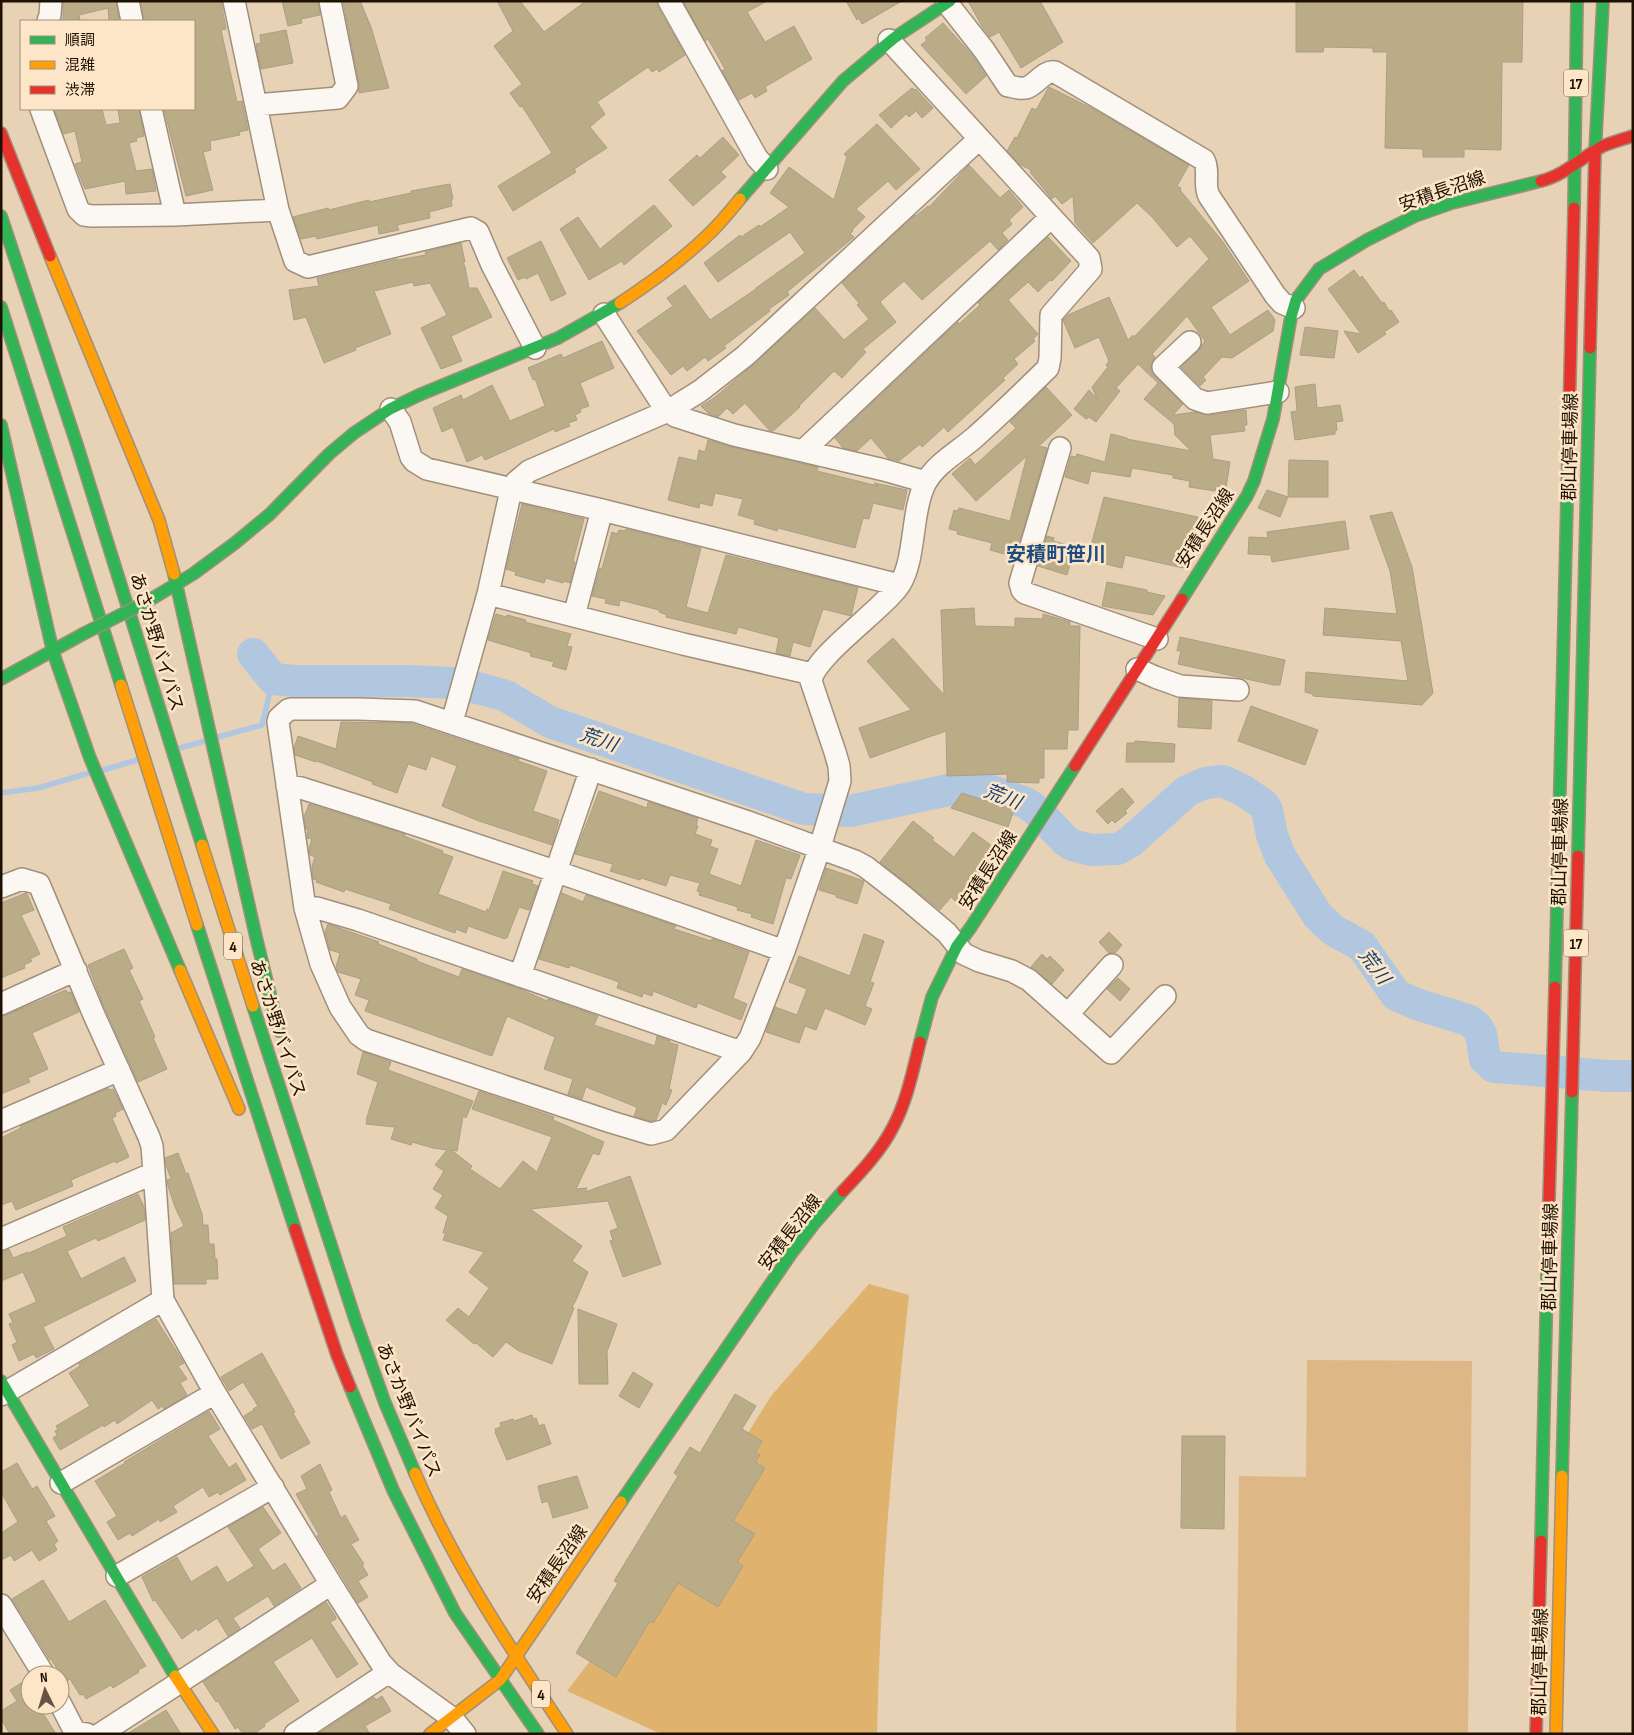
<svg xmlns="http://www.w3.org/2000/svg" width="1634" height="1735" font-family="'Sofia Sans Condensed','Noto Sans JP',sans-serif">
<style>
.green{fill:#ddb886}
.forest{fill:#dfb26e}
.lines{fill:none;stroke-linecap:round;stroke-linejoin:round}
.stream{stroke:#b1c7e0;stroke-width:5.5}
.river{stroke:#b1c7e0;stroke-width:32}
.building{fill:#bbac88;stroke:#aa9e87}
.street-casing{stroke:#a08f7a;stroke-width:24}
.fast-casing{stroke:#a08f7a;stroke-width:14}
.slow-casing{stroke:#a08f7a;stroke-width:14}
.jam-casing{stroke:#a08f7a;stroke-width:14}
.street{stroke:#fbf8f4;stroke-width:21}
.fast{stroke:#30b455;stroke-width:11}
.slow{stroke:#ff9f0a;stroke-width:11}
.jam{stroke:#e5322d;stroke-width:11}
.fast-bridge-casing{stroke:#a08f7a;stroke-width:14;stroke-linecap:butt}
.fast-bridge{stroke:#30b455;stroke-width:11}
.labels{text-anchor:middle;stroke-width:5;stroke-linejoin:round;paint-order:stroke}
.shield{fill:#fde5c7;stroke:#62513c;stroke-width:1}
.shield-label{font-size:16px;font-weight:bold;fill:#1f1101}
.street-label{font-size:18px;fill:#1f1101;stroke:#fde5c7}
.water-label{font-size:19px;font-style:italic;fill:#154274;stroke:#fde5c7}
.quarter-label{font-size:20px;font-weight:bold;fill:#1f4c80;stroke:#fde5c7}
</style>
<rect width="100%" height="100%" fill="#e7d2b6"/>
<path class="green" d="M1307 1360 1472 1361 1468 1734H1236L1239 1476 1306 1477Z"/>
<path class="forest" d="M869 1284 909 1295C893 1441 880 1587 877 1734H661L567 1691 673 1553 771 1396Z"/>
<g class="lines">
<path class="stream" d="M218 737 262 725 273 679
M180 748 205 741
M103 770 137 760
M1 793 38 788 89 773"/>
<path class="river" d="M253 654 273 679 295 681H406L453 683 482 689 506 696 550 722 804 809 850 811 953 789 977 786 1026 803 1036 810 1066 841 1072 845 1091 850 1118 849 1130 842 1187 791 1205 783 1223 781 1244 791 1264 805 1267 810 1272 835 1280 856 1318 916 1333 930 1362 946 1396 995 1416 1004 1468 1020 1477 1027 1481 1034 1485 1059 1494 1067 1607 1076H1633"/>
</g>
<path class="building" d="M63 1H116L119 21H109L108 8 79 15 80 21H63Z
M141 1H221L226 29 221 30 237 102 242 101 248 130 239 132 240 135 210 141 211 150 203 152 213 190 186 196 164 109H194V21H144Z
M282 1H318L320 15 301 19 302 23 288 26Z
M343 1H360L371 27 389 88 359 93V84Z
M497 1H520L544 32 586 1H657L658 7 685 55 659 72 657 69 652 72 648 67 597 102 605 114 590 127 607 148 574 169 576 172 513 211 498 186 552 153 522 106 520 107 510 93 522 84 494 46 513 31Z
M683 1H767L747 12 765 42 794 26 812 59 765 87 767 91 755 98 752 93 739 100 722 71 725 69 708 39 705 41Z
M846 1H902L862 24 859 18 857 20Z
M968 1H1040L1063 42 1021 68 999 32 990 37 983 28Z
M1296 1H1523L1522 62H1502L1501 150 1464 149V157H1423V149L1385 148 1387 52H1373V48L1324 47 1323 52H1296Z
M943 23 972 55 986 76 966 94 921 45 927 40 925 38Z
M286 30 293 63 261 69 256 44 261 43 260 35Z
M1049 87 1093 109 1189 165 1177 186 1181 188 1180 190 1223 242 1249 281 1211 307 1230 335 1268 310 1275 320 1273 331 1232 358 1222 357 1203 377 1206 380 1200 386 1181 367 1198 351 1205 341 1187 316 1152 354 1155 357 1151 364V370L1154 375 1183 404 1173 415 1195 412 1209 415 1246 410 1247 425H1244L1245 431 1210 435 1213 459 1230 462 1226 488 1216 486 1215 491 1189 487 1190 481 1173 478V475L1132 468 1130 477 1091 471 1088 484 1065 477 1071 456 1076 457 1077 454 1105 462 1111 434 1127 438V439L1132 440 1191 451 1175 435 1174 424 1144 399 1158 383 1138 364 1116 388 1120 391 1096 422 1089 417 1086 419 1074 409 1089 390 1097 399 1092 387 1108 367 1106 365 1109 361 1099 337 1075 348 1063 320 1068 315 1109 297 1128 340 1133 335 1134 337 1209 259 1190 236 1177 247 1152 217 1137 203 1093 243 1075 223 1073 196 1062 204 1055 196 1052 199 1030 172 1031 170 1019 164 1007 151 1015 137 1017 138 1032 108 1036 110Z
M912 88 915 90 916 89 933 108 922 118 916 111 909 117 906 114 891 128 879 115Z
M54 109H102L106 125 120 123 118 109H139L144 136 136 138 137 141 129 143 136 171 152 169 156 191 126 194 125 181 85 189 75 164 82 162 75 131 63 134Z
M877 124 920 169 896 190 888 181 856 209 865 217 852 230 853 231 850 234 854 237 787 292 789 295 769 309 770 311 724 346 726 348 708 361 705 357 687 371 683 366 671 375 637 331 673 306 667 298 685 285 710 320 756 289V288L805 253 790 232 718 282 704 263 740 235 741 237 759 225 760 227 789 207 770 193 789 167 834 200 847 157 844 154Z
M723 137 739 155 721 172 726 177 693 206 669 180 697 155 700 158Z
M969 165 1000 198 1009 190 1023 207 1009 220 1012 224 1002 233 1008 240 998 250 990 241 922 300 904 281 880 302 896 322 863 349 866 352 842 378 834 371 799 406 800 407 773 431H770L745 403 733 414 727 408 718 417 708 413 701 406 714 398 753 365 815 308 844 340 869 319 857 305 859 303 842 283 915 215 916 216 928 206 929 207Z
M450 184 453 199H451L452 206 429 212 430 218 397 225 399 230 379 234 378 225 317 239 316 236 301 239 293 217 328 208 329 210 369 200V202L411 193V191Z
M654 205 672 226 624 265 622 261 589 280 560 229 578 217 600 249Z
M1048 237 1071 261 1052 281 1050 280 1038 292 1028 282 1008 300 1038 334 1033 339 1035 341 1014 359 1018 364 1003 378 1005 380 948 432 944 427 922 447 920 444 899 461 888 458 871 438 857 451 843 448 835 438 958 322 959 324 980 305 978 303Z
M541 241 566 294 551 301 538 273 526 279 525 277 518 280 507 258Z
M461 243 465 262H463L465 267 469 288H477L492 317 451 336 462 361 441 369 421 328 447 315 430 283 414 286 413 282 374 291 391 334 355 348 356 350 324 363 306 317 294 320 289 290 319 286 317 278 397 259 398 260 426 255 425 252Z
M1354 270 1360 278 1362 276 1382 303 1384 302 1389 311 1391 310 1399 322 1384 332 1386 334 1358 353 1344 331 1361 334 1328 289Z
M1305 327 1338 331 1334 358 1300 355Z
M602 341 614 368 580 383 589 406 580 409 581 412 575 415 577 420 568 423 570 426 555 432 554 429 485 460 482 455 467 462 453 427 442 432 433 408 461 395 463 400 492 385 510 421 545 406 535 379 533 380 528 368 561 354 563 358Z
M1315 384 1317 408 1340 405 1343 421 1336 422 1337 430 1335 431V434L1295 440 1291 412 1297 411 1295 387Z
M1046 387 1072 415 1039 446 1047 448 1015 557 990 550 992 543 957 534 958 531 949 529 954 510 958 511 959 508 1010 521 1027 456 976 501 952 474 970 458 975 465 1016 428 1010 422Z
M708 440 731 447 818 467 817 471 878 486 874 483 907 490 903 510 873 503 869 519 863 518 855 548 778 528 777 531 754 524 755 520 738 515 743 499 715 493 712 506 700 503 699 508 668 500 679 457 697 461 699 450 705 452Z
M1289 460 1328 461V497H1288Z
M1267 490 1288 497 1280 517 1258 508Z
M1104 497 1198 517 1193 539 1189 538 1183 568 1125 555 1122 568 1101 563 1102 561 1088 557Z
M522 504 584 519 573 561 575 562 570 583 564 581 563 583 546 578 544 583 515 575 516 572 506 569Z
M1392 512 1412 567 1433 693 1422 705 1313 696V694L1305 692 1306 672 1408 681 1401 641 1323 635 1325 608 1397 614 1390 571 1370 516Z
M1345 521 1349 549 1272 562 1271 555 1248 554 1249 537 1268 538 1267 532Z
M626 529 701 548 686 607 708 613 726 555 858 587 851 616 823 609 810 647 793 642 790 656 776 653 779 638 738 627 736 634 666 617 667 615 659 612V610L620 600 619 606 605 603 606 599 592 596 600 568 602 569 612 532 617 534 619 530 625 531Z
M1047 536 1054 538 1053 541 1075 547 1067 575 1038 566Z
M1107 582 1147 590V592L1165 596 1153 615 1102 606Z
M974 608 975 626 1015 627V618L1043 619V614L1070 622V626H1080L1078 730H1068L1067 749H1044V778H1039V783L1007 782V774L947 776 946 731 870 758 859 728 911 710 867 661 893 638 944 695 941 610Z
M496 614 506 617 507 615 526 620 525 622 571 634 567 646 572 647 566 670 552 666 554 662 530 656 531 653 488 640Z
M1180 637 1285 660 1280 685H1274L1178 664 1181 651H1177Z
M1179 698 1212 701 1211 729 1178 727Z
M1251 706 1318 730 1305 765 1238 741Z
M341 722 410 723 519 759 518 761 547 771 533 811 559 820 552 845 479 821 442 806 457 766 431 756 426 770 408 764 397 793 372 784 373 782 317 761 316 762 295 755 294 748 298 736 336 749Z
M1135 741 1175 744 1174 762H1126L1127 743H1135Z
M1122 788 1134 802 1125 811 1127 813 1115 823 1112 820 1108 824 1096 811Z
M599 791 647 808 648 802 698 818 696 826H698L695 834 712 840 710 846 718 849 709 874 741 886 756 840 800 855 791 879 786 878 773 924 751 917 752 914 737 910 738 907 699 895 700 892 697 891 700 883 670 875 666 886 641 878 640 880 610 871 613 864 575 854Z
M962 793 1014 810 1008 827 951 808Z
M309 804 405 834 404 836 443 851 442 853 453 857 438 894 486 912 487 909 489 910 503 871 533 881 532 884 538 886 529 910 519 907 507 938 506 937 505 939 468 926 466 933 456 929 455 933 389 909 391 904 345 889 344 892 316 882 317 880 313 879 312 866 315 857 310 855 309 848 312 839 307 838 308 830 306 829 304 817Z
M913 821 934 838 932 840 954 857 973 832 992 846 986 854 991 857 966 891 969 893 959 904 951 897 940 910 880 862Z
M826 868 864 881 857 904 836 897V895L819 890Z
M26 893 27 894 34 910 21 915 40 954 30 959 32 961 24 965 25 968 1 978V903Z
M562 893 583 902 586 895 676 926 674 929 711 941 712 939 749 952 733 998 747 1004 741 1020 698 1003 696 1008 653 991 652 996 643 993 642 997 617 988 619 982 570 965 569 968 539 959Z
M328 924 379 942 378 944 417 959V961L459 977 462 969 518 988 547 1001 548 999 598 1016 594 1025 655 1046 657 1036 670 1041V1043L678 1045 669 1089 672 1090 666 1105 662 1103 656 1120 651 1121 634 1116 637 1108 634 1106 586 1087 582 1099 568 1094 573 1079 544 1069 555 1037 507 1016 492 1056 365 1011 369 1000 355 995 361 979 338 972 336 967 340 953 330 950 325 932Z
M1109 932 1122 945 1115 953H1109L1099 942Z
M864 934 884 941 870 982 874 983 865 1006 872 1009 865 1025 825 1008 816 1030 805 1026 799 1043 766 1032 775 1007 797 1015 807 989 789 982 799 956 850 976Z
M124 949 133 968 129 970 143 999 139 1001 155 1037 153 1038 167 1069 138 1082 102 1002 88 965Z
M1042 954 1047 959 1050 956 1064 970 1052 984 1031 967Z
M1118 978 1130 989 1120 1001 1107 989Z
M66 990 68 993 71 992 79 1012 32 1033 48 1069 28 1078 30 1082 1 1094V1017Z
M363 1052 391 1062 388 1070 473 1101 466 1118 463 1116 457 1151 451 1150 472 1166 470 1169 500 1189 523 1161 537 1172 552 1137 472 1109 479 1091 554 1117 553 1120 604 1142 599 1155 593 1153 576 1189 587 1188 585 1192 630 1176 661 1264 623 1277 610 1241 613 1240 610 1231 618 1228 608 1201 530 1209 582 1246 572 1261 588 1272 576 1300 572 1307 574 1308 552 1364 519 1351 506 1342 493 1357 476 1343 474 1344 446 1320 458 1308 469 1317 489 1288 469 1272 484 1252 443 1240 446 1233H443L448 1216 435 1208 443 1195 433 1189 444 1171 435 1165 447 1150 433 1148 412 1142 411 1145 391 1139 395 1127 366 1124 367 1117 378 1082 357 1074Z
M108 1088 109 1090 113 1089 123 1109 115 1113 116 1116 112 1118 129 1157 116 1163 115 1161 71 1180 73 1186 16 1210 12 1201 1 1205V1138L21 1128 20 1126Z
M178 1153 186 1174 188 1173 202 1214 203 1225H208L209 1244H214L215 1259H217L218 1279H206V1284H174L171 1233 184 1226 175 1207 168 1186 167 1180 171 1179 166 1165 165 1158Z
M138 1194 144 1207 145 1220 98 1241 96 1238 67 1251 81 1279 124 1257 136 1281 43 1327 54 1349 36 1358 34 1354 19 1361 12 1345 17 1342 9 1324 13 1323 9 1314 36 1302V1300L23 1272 1 1281V1251L9 1249 13 1258 28 1252 29 1253 67 1236 63 1227Z
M578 1309 617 1324 607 1352 608 1384H579Z
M156 1319 184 1363 178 1366 187 1379 180 1383 187 1395 164 1409 162 1406 158 1409 152 1400 117 1424 115 1420 104 1427 103 1425 60 1450 53 1438 57 1435 55 1431 58 1430 56 1426 90 1406 69 1373 80 1366 79 1364Z
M262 1353 295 1412 293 1413 310 1443 281 1459 262 1424 252 1429 244 1416 254 1410 253 1409 258 1406 243 1382 229 1391 221 1377Z
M633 1372 653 1384 639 1408 619 1396Z
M735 1394 756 1406 742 1429 762 1441 755 1453 760 1455 755 1462 765 1468 733 1521 755 1534 737 1562 743 1566 718 1607 678 1583 653 1623 650 1621 616 1677 576 1653 618 1583 614 1581 678 1476 674 1473 690 1447 700 1453Z
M209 1411 220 1429 208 1436 229 1468 236 1463 246 1480 220 1495 218 1492 209 1497 203 1487 173 1506 177 1512 160 1522 159 1519 132 1536 130 1533 118 1540 107 1522 117 1516 95 1481 125 1463 124 1462Z
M532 1415 533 1419 536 1418 539 1426 544 1424 551 1444 507 1460 495 1432H496L495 1429 501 1427 500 1423 513 1419 514 1421Z
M1182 1436H1225L1224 1529 1181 1528Z
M17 1463 32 1489 37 1486 55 1516 46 1521 58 1541 54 1544 57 1550 39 1561 32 1550 14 1561 11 1555 1 1560V1533L18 1522 1 1492V1472Z
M320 1464 332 1490 329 1492 341 1518 345 1515 359 1540 351 1544 364 1564 362 1565 368 1575 358 1581 368 1597 358 1603 317 1536 319 1535 296 1494 307 1489 301 1476Z
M577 1476 588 1508 553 1518 548 1501 542 1503 538 1486Z
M263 1507 281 1533 258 1549 273 1571 285 1563 301 1588 274 1606 268 1596 233 1618 240 1628 228 1636 217 1618 198 1631 197 1628 182 1639 155 1600 153 1601 142 1577 177 1557 191 1582 217 1566 227 1583 254 1566 228 1527Z
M43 1580 69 1622 105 1600 146 1666 138 1670 139 1672 113 1688 111 1685 86 1699 83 1694 80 1695 70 1679 65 1682 51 1659 50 1660 12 1599Z
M326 1602 336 1617V1619L330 1622 358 1664 337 1678 312 1638 273 1662 299 1701 264 1724 265 1726 254 1734H243L238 1727 235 1729 218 1701 216 1702 203 1682Z
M23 1682 30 1693V1705H38L56 1734H10L1 1719V1711L17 1701 10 1690Z
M382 1696 391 1711 365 1726 370 1734H318L374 1697 376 1700Z
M166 1710 181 1734H127Z"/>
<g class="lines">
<g class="street-casing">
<path id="street" d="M128 1 132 21
M234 1 278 210 295 261 308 267 471 228 478 232 492 265 535 348
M669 1 757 158 767 169
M947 3 984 50 1008 86C1014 87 1020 89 1026 88 1036 85 1044 70 1055 72L1204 160C1210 171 1203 184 1209 196L1275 295 1282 303 1294 308
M48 21 50 15 51 1
M889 40 1089 258 1091 269 1051 315 1050 358 1048 368C1023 392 999 416 974 438 958 452 937 463 926 482 911 509 916 559 900 584 884 609 814 656 811 681L835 752 839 766 840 781 820 847 784 951 750 1038 741 1052 666 1130 651 1134 611 1122 366 1040 359 1035 340 1007 321 964 305 908 278 722 279 718 288 710 291 709H359L415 711 751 823 855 861 866 867 902 895 947 933 964 954 979 961 1012 971 1029 980 1111 1053 1165 996
M256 105 338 98 347 86 330 1
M41 109 78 209 84 215 92 216 175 215 278 210
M151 109 175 215
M604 314 662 404 675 416 734 435 884 470 926 482
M1190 342 1163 367 1195 399 1207 403 1278 392
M391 409 400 422 411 457 414 461 427 469 602 510 899 585
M1060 448 1020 583 1022 590 1025 593 1157 639
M803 451 1050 218
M488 594 683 644 812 674
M574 616 602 510
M1137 669 1155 677 1180 686 1238 690
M452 722 488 594 509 499 516 482 529 471 668 411 700 391 745 356 979 139
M287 786 301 788C463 839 624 894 784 951
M1 887 22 879 39 884 94 1015 149 1137 152 1146 156 1198 163 1300 215 1393 331 1584 381 1663 391 1674 452 1718 465 1734
M305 908H317L358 920 741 1052
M520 976 591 769
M1 1004 76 970
M1068 1014 1112 965
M1 1121 119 1070
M1 1239 154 1173
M1 1395 163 1300
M61 1483 215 1393
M117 1576 273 1487
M1 1605 44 1675
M60 1703 75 1732 87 1734
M100 1734 331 1584
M295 1734 389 1672"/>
</g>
<g class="fast-casing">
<path id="fast" d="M1595 153 1603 1
M740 199 843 81 894 38 950 1
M1574 208 1577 1
M1 216 78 448 202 845
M1 307 121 685
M1 425 53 652 90 758 180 970
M174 574 256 937 279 1031
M1182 599 1247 496 1254 481 1273 419 1291 317 1296 300 1319 269 1367 240 1415 216 1452 203 1541 181
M148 601 193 574 235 543 270 514 329 454 354 433 390 409 419 395 558 338 620 303
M1 679 83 634
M1578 856 1590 348
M197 925 295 1229
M1555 987 1568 460
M253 1006 355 1319 385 1403 415 1473
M920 1042 932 997 957 946 971 927 1075 766
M1 1381 175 1676
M350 1387 393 1490 455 1613 538 1734
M1562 1476 1572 1092
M621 1502 791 1254 814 1224 843 1191
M1541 1541 1548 1235"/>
</g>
<g class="slow-casing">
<path id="slow" d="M50 256 159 520 174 574
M620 303C652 282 685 258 712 231 722 221 731 210 740 199
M121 685 197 925
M202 845 253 1006
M180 970 239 1109
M415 1473C455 1566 512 1650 567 1734
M175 1676 213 1734
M430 1734 500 1680 621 1502
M1556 1734 1562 1476"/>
</g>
<g class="jam-casing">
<path id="jam" d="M1 133 50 256
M1541 181C1565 175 1582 157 1603 146 1612 142 1623 139 1633 136
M1590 348 1595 153
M1568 460 1574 208
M1075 766 1182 599
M1572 1092 1578 856
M843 1191C861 1172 881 1151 893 1127 907 1101 913 1070 920 1042
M295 1229 337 1355 350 1387
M1548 1235 1555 987
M1536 1734 1541 1541"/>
</g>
<use href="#street" class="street"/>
<use href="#fast" class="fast"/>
<use href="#slow" class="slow"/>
<use href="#jam" class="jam"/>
<g class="fast-bridge-casing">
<path id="fast-bridge" d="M83 634 148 601"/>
</g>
<use href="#fast-bridge" class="fast-bridge"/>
</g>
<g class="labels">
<g class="shield">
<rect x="1563.5" y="69.5" width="25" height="27" rx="4"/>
<rect x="1563.5" y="929.5" width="25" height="27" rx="4"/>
<rect x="224" y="932.5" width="18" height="27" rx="4"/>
<rect x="532" y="1680.5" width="18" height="27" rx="4"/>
</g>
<g class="shield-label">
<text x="1576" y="89">17</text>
<text x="1576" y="949">17</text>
<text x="233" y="952">4</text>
<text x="541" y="1700">4</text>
</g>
<g class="street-label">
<text transform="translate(1442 191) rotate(-19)" y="6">安積長沼線</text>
<text transform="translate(1570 447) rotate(-89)" y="6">郡山停車場線</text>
<text transform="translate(1205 528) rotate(-57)" y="6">安積長沼線</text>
<text transform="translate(157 642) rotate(73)" y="6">あさか野バイパス</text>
<text transform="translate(1560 852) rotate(-89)" y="6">郡山停車場線</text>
<text transform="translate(988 870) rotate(-57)" y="6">安積長沼線</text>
<text transform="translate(278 1028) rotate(72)" y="6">あさか野バイパス</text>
<text transform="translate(790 1232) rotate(-52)" y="6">安積長沼線</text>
<text transform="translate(1550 1257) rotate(-89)" y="6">郡山停車場線</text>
<text transform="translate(409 1410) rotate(68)" y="6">あさか野バイパス</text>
<text transform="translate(557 1564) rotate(-55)" y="6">安積長沼線</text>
<text transform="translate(1540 1662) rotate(-89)" y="6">郡山停車場線</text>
</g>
<g class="water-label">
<text transform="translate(599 739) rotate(19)" y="7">荒川</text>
<text transform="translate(1003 796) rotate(21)" y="7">荒川</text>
<text transform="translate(1375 966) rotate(53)" y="7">荒川</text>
</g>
<g class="quarter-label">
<text x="1056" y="561">安積町笹川</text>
</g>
</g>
<rect width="1634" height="1735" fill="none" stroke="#1f1101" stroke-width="5"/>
<rect x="20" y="20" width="175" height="90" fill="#fde5c7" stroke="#a49078"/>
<rect x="30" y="36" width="25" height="8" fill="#30b455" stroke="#a49078"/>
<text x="65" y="45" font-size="15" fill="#1f1101">順調</text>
<rect x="30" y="61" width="25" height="8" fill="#ff9f0a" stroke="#a49078"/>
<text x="65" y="70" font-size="15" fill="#1f1101">混雑</text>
<rect x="30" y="86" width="25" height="8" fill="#e5322d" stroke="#a49078"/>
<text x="65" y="95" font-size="15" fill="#1f1101">渋滞</text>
<g transform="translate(45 1690) rotate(355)"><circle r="24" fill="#fde5c7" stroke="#a49078"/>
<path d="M0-4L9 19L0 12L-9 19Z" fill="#655540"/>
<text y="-8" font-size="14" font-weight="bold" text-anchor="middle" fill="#1f1101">N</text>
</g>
</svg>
